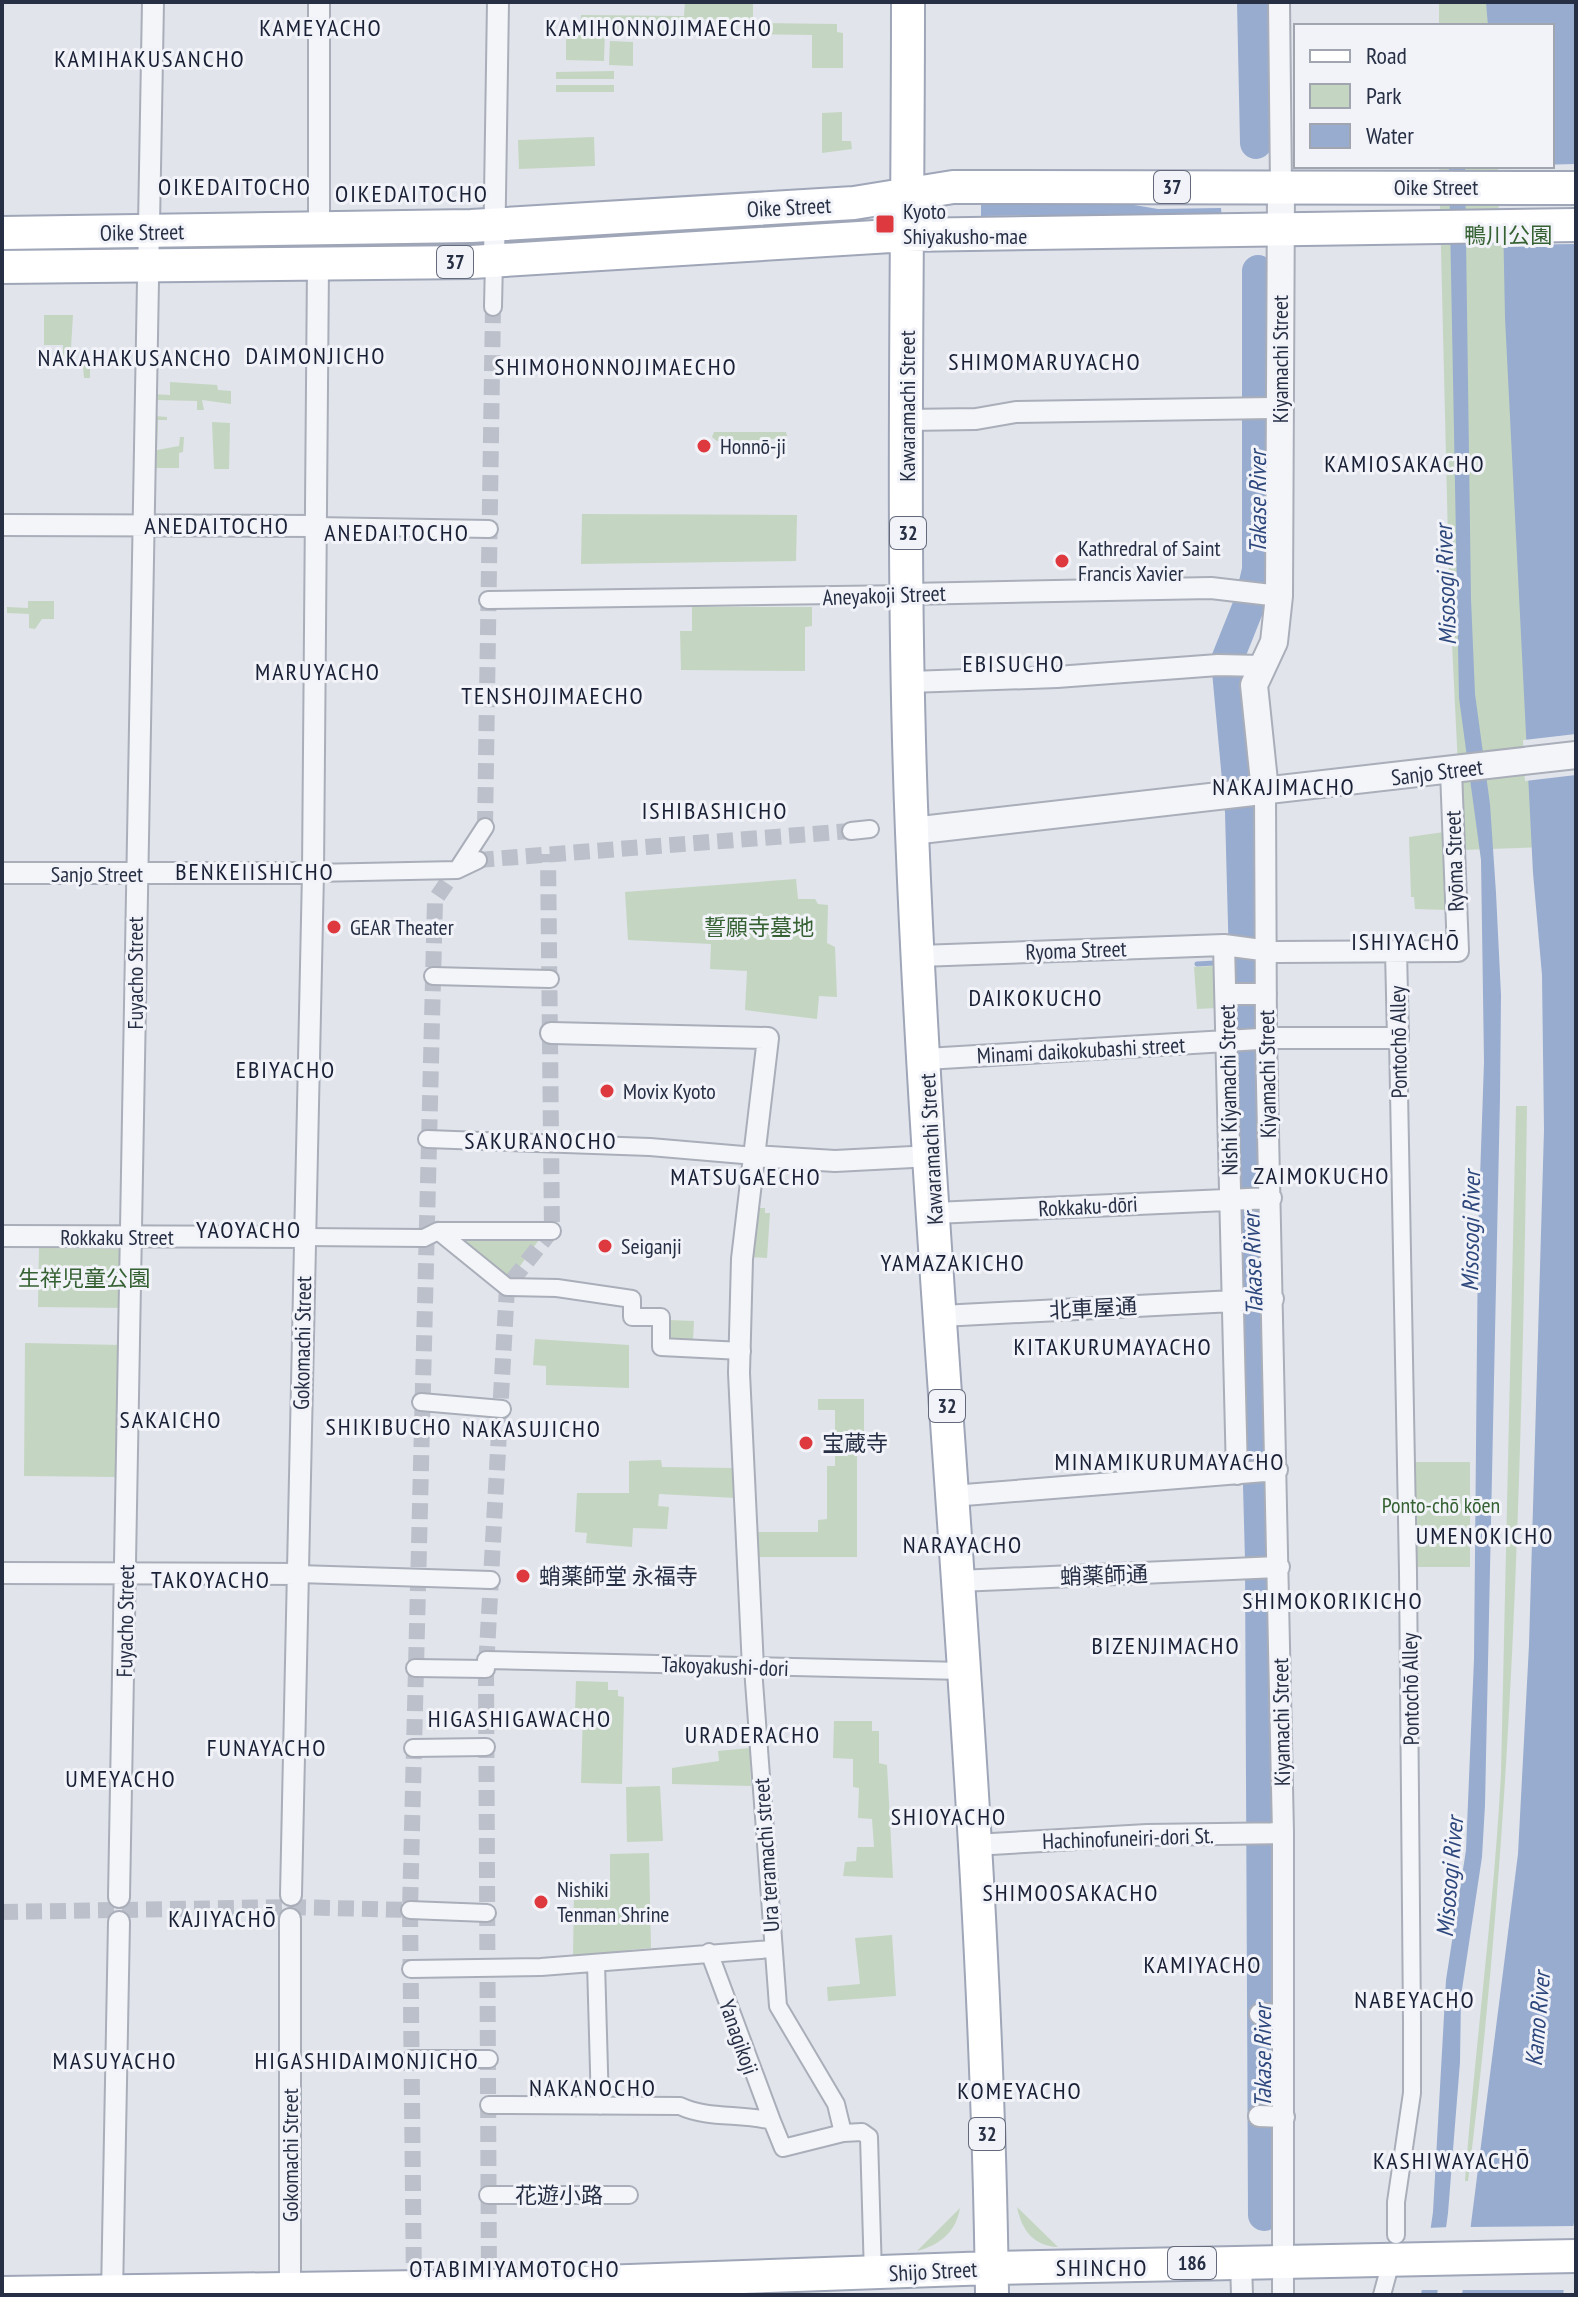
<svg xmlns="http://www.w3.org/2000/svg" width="1578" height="2297" font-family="'PT Sans Narrow','Noto Sans JP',sans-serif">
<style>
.green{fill:#c4d6c1}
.water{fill:#98accf}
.pier{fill:#e1e4eb}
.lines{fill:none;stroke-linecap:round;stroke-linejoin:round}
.stream{stroke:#98accf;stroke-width:5}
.river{stroke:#98accf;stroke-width:32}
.pedestrian-tunnel{stroke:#bcc0ca;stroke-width:16;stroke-dasharray:16 8;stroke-linecap:butt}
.pedestrian-casing{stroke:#a9aeb9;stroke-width:20}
.minor-casing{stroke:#a9aeb9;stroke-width:24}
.tertiary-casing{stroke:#a9aeb9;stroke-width:30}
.primary-casing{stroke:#9fa6b8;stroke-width:36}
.pedestrian{stroke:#f4f5f9;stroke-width:16}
.minor{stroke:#f4f5f9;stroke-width:20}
.tertiary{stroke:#f4f5f9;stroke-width:26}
.primary{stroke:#fff;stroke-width:32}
.poi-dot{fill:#dd393f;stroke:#f1f3f8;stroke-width:3}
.labels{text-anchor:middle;stroke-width:6;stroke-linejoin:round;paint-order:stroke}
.shield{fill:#f1f3f8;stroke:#646a7b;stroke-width:2}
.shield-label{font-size:20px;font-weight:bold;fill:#272f45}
.street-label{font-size:22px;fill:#272f45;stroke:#f1f3f8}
.poi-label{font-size:22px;fill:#272f45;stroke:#f1f3f8;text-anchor:start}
.park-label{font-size:22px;fill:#366233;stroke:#f1f3f8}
.neighbourhood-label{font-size:24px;letter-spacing:2px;fill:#192036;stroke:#f1f3f8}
.water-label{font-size:24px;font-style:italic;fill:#2d477d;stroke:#f1f3f8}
</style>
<rect width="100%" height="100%" fill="#e1e4eb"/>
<path class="green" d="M685 2H753V23L837 24V32L843 33V68H812V35L744 34V20L687 19 686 31 605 30 604 61 566 60V25H580L581 15 684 16Z
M1439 2H1576V846L1462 850 1449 581 1439 166H1552V26H1439Z
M610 41 633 42V66L609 65Z
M614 71V79H556V72Z
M556 85H614V92H556Z
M842 112V141H851L852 149 822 153V113Z
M594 137 595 166 519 169 518 140Z
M44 315H73L70 364H90V378H84L83 367H63V345H44Z
M170 382 217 385 218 390 231 391V404L202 400 204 410H197V401L156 400 155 416 167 417V420H158L157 450 179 446 180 437H184L183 452 179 453V468H152L153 394 170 395Z
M212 422 230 423 229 469H214Z
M714 432H786L787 436 763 441H717L712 437Z
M582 514 797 515 796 561 581 564Z
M28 601H54V619H42L35 629 29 628V614L7 613V607L28 608Z
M692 607H812V626L805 627V671L681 670 680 631H692Z
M1444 832 1448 910 1415 909 1414 897H1411L1409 837Z
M796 879 798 899H815L818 904 828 905 827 943 835 947 837 997 819 996 817 1019 745 1010 747 971 710 969 711 944 628 940 625 892Z
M1213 966 1216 1008 1197 1009 1194 967Z
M1516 1106H1527C1522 1465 1513 1824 1468 2181H1465C1475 2045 1494 1909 1501 1773Z
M753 1208H765V1213H770L767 1258 750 1257Z
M459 1237H541L507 1284Z
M39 1248 130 1249 129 1308 38 1307Z
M668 1320 694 1321 693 1340 667 1339Z
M535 1339 629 1345V1388L546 1385V1366L533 1365Z
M25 1343 121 1345 118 1477 24 1476Z
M818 1399H864V1453L857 1454V1557H757V1532H818V1520L827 1519V1466H835V1410H818Z
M661 1460 662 1467 734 1468 736 1498 659 1494 658 1506 669 1507 667 1529 633 1528 632 1547 586 1543 587 1533 575 1532 577 1493H629V1461Z
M1411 1462H1470V1567H1411Z
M576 1681 608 1682V1690H618V1696L624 1697 622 1784 581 1783 583 1711H575Z
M834 1721H872V1731H879V1763L887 1765 893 1878 843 1876 845 1862 856 1861 857 1847H874L872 1819 858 1818 859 1788 853 1787V1759L833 1758Z
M750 1748 751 1786 672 1784V1768L719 1761 718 1751Z
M660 1786 663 1841 627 1842 626 1787Z
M649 1853 651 1948 628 1950 627 1955 573 1958 574 1891H580V1884L610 1883V1854Z
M892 1935 896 1996 828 2001 827 1987 860 1984 855 1938Z
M1017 2207 1058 2247C1034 2246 1022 2231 1017 2207Z
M960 2208C956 2232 940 2245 917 2251Z"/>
<path class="water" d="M1486 2H1576V2209L1563 2295H1462L1518 1854 1529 1645 1544 1130 1542 975 1533 873 1505 318 1502 166H1552V26H1488Z
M1449 166H1465L1471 599 1475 694 1490 804 1496 893 1501 995 1500 1097 1485 1805 1482 1857 1461 1996 1460 2062 1448 2213 1437 2295H1421L1433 2212 1446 1980 1466 1850 1474 1659 1478 1236 1484 1062 1481 860 1459 698Z
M1110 201 1158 209 1221 208 1222 221 1092 224 1043 215 981 216V203Z"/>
<path class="pier" d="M1576 164V244L1499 245 1498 166Z
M1576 734V775L1525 781 1523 740Z
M1576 2226 1569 2290H1459L1468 2227Z
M1450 2227 1442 2290H1418L1427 2228Z"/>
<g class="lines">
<path class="stream" d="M1197 964 1215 963"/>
<path class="river" d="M1253 2 1256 143
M1258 271V570L1251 600 1227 660 1241 812 1261 1560 1264 2215"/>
<path class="pedestrian-tunnel" d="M485 827 493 307
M478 860 851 831
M2 1912 290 1907 410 1910
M489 2286 486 1669 507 1287 552 1230 548 854
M414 2287 410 1910 435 900 448 881"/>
<g class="pedestrian-casing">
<path id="pedestrian" d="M493 307 494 260
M315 526 489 529
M488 600 908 594
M851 831 870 829
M459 867 485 827
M313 873 457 870 478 860
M433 976 550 979
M427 1139 650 1147 755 1156
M438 1231H552
M304 1237 424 1238 438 1231 507 1287 557 1288 632 1299V1317H661V1347L742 1351
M421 1402 502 1409
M298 1574 491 1580
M486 1660 963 1671
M415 1668 486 1669
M753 1668 778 2006 836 2104 843 2133 862 2132 869 2137 873 2275
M413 1748 486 1747
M410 1910 487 1913
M709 1952 772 2121
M596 1963 600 2106
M411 1969 541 1967 772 1949
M411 2059H489
M489 2105 680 2106C707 2119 742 2113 772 2121L783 2148 843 2133
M488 2195H629
M1396 2235V2202L1412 2093V2021L1408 1572 1398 1038
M1382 2295 1392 2258"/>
</g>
<g class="minor-casing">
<path id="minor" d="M1279 2 1281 187
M319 229V2
M494 260 498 2
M907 420 976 419 1016 412 1280 408
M2 525 315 526
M908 594 1211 588 1279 596
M909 682 1057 677 1218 665 1262 666
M1265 791 1266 1039 1283 1833V2295
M2 873H313
M1224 945 1237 1474
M919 956 1224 945 1276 952 1458 951 1451 771
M1226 994H1266
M551 1033 768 1038 742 1259 739 1373 753 1668
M926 1059 1277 1038H1398L1396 951
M755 1156 835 1161 932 1156
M935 1213 1271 1198
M2 1236 304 1237
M941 1316 1273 1299
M952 1496 1277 1470
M2 1573 298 1574
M958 1581 1279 1567
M974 1845 1147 1835 1283 1833
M291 1895 313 873 318 264
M119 1897 153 2
M1260 2014 1283 2015
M1259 2116 1284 2117
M1241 2262 1242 2295
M112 2295 119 1922
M290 2295V1919"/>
</g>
<g class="tertiary-casing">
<path id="tertiary" d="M1265 791 1254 685 1274 642 1279 596 1281 187
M912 831 1576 755"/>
</g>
<g class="primary-casing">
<path id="primary" d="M908 2C908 279 901 556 912 832 931 1320 986 1807 992 2295
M2 233 471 226 854 203 953 187 1576 188
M2 267 472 262 907 235 1576 225
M2 2293 489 2286 991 2268 1576 2256"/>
</g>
<use href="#pedestrian" class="pedestrian"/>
<use href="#minor" class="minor"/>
<use href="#tertiary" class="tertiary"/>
<use href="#primary" class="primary"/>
</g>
<g class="poi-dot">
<rect x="875" y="214" width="20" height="20" rx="4"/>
<circle cx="704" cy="446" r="8"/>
<circle cx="1062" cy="561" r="8"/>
<circle cx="334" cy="927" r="8"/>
<circle cx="607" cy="1091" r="8"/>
<circle cx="605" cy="1246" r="8"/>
<circle cx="806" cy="1443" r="8"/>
<circle cx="523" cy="1576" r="8"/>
<circle cx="541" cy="1902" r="8"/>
</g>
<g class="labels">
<g class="shield">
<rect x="1154" y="171" width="36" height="32" rx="6"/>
<rect x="437" y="246" width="36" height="32" rx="6"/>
<rect x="890" y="517" width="36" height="32" rx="6"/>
<rect x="929" y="1390" width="36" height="32" rx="6"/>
<rect x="969" y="2118" width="36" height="32" rx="6"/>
<rect x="1168" y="2247" width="48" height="32" rx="6"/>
</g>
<g class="shield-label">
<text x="1172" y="194">37</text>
<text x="455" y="269">37</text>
<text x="908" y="540">32</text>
<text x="947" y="1413">32</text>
<text x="987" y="2141">32</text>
<text x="1192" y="2270">186</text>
</g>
<g class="street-label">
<text x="1436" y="195">Oike Street</text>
<text transform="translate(789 207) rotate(-3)" y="8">Oike Street</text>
<text transform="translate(142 232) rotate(-1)" y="8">Oike Street</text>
<text transform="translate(1280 359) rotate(-90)" y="8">Kiyamachi Street</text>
<text transform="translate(907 406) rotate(-90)" y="8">Kawaramachi Street</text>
<text transform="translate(884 595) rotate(-2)" y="8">Aneyakoji Street</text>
<text transform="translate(1437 772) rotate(-7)" y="8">Sanjo Street</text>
<text transform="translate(1454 861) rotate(-92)" y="8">Ryōma Street</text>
<text x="97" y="882">Sanjo Street</text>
<text transform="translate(1076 950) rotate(-2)" y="8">Ryoma Street</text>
<text transform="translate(135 973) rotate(-90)" y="8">Fuyacho Street</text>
<text transform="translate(1398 1042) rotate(-91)" y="8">Pontochō Alley</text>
<text transform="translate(1081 1050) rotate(-3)" y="8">Minami daikokubashi street</text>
<text transform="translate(1267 1074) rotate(-91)" y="8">Kiyamachi Street</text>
<text transform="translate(1228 1090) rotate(-91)" y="8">Nishi Kiyamachi Street</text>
<text transform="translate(931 1149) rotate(-93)" y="8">Kawaramachi Street</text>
<text transform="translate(1088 1206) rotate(-3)" y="8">Rokkaku-dōri</text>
<text x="117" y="1245">Rokkaku Street</text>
<text transform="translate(1093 1308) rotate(-3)" y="8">北車屋通</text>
<text transform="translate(302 1343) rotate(-89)" y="8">Gokomachi Street</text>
<text transform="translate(1104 1575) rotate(-2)" y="8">蛸薬師通</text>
<text transform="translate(125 1621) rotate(-89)" y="8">Fuyacho Street</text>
<text transform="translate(725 1666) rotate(2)" y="8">Takoyakushi-dori</text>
<text transform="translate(1410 1689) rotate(-91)" y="8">Pontochō Alley</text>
<text transform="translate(1281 1722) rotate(-91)" y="8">Kiyamachi Street</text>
<text transform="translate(1128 1838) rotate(-2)" y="8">Hachinofuneiri-dori St.</text>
<text transform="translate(766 1855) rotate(-94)" y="8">Ura teramachi street</text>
<text transform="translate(739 2037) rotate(71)" y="8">Yanagikoji</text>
<text transform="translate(290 2155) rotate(-90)" y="8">Gokomachi Street</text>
<text x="559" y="2203">花遊小路</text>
<text transform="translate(933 2271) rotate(-3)" y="8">Shijo Street</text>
</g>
<g class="poi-label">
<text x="903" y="219">Kyoto<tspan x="903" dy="25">Shiyakusho-mae</tspan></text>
<text x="720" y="454">Honnō-ji</text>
<text x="1078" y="556">Kathredral of Saint<tspan x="1078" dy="25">Francis Xavier</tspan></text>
<text x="350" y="935">GEAR Theater</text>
<text x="623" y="1099">Movix Kyoto</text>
<text x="621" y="1254">Seiganji</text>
<text x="822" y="1451">宝蔵寺</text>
<text x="539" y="1584">蛸薬師堂 永福寺</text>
<text x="557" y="1897">Nishiki<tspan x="557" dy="25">Tenman Shrine</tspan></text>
</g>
<g class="park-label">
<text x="1508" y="243">鴨川公園</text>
<text x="759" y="935">誓願寺墓地</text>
<text x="84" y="1286">生祥児童公園</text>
<text x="1441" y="1513">Ponto-chō kōen</text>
</g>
<g class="neighbourhood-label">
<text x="321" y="36">KAMEYACHO</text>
<text x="659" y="36">KAMIHONNOJIMAECHO</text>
<text x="150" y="67">KAMIHAKUSANCHO</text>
<text x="235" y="195">OIKEDAITOCHO</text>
<text x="412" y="202">OIKEDAITOCHO</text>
<text x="316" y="364">DAIMONJICHO</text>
<text x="135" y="366">NAKAHAKUSANCHO</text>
<text x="1045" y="370">SHIMOMARUYACHO</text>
<text x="616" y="375">SHIMOHONNOJIMAECHO</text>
<text x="1405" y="472">KAMIOSAKACHO</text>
<text x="217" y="534">ANEDAITOCHO</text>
<text x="397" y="541">ANEDAITOCHO</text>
<text x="1014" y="672">EBISUCHO</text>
<text x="318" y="680">MARUYACHO</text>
<text x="553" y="704">TENSHOJIMAECHO</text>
<text x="1284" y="795">NAKAJIMACHO</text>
<text x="715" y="819">ISHIBASHICHO</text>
<text x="255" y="880">BENKEIISHICHO</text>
<text x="1406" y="950">ISHIYACHŌ</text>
<text x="1036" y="1006">DAIKOKUCHO</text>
<text x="286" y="1078">EBIYACHO</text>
<text x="541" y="1149">SAKURANOCHO</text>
<text x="1322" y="1184">ZAIMOKUCHO</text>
<text x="746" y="1185">MATSUGAECHO</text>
<text x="249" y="1238">YAOYACHO</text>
<text x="953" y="1271">YAMAZAKICHO</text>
<text x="1113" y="1355">KITAKURUMAYACHO</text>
<text x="171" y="1428">SAKAICHO</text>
<text x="389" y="1435">SHIKIBUCHO</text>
<text x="532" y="1437">NAKASUJICHO</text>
<text x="1170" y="1470">MINAMIKURUMAYACHO</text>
<text x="1485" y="1544">UMENOKICHO</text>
<text x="963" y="1553">NARAYACHO</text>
<text x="211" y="1588">TAKOYACHO</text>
<text x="1333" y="1609">SHIMOKORIKICHO</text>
<text x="1166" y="1654">BIZENJIMACHO</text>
<text x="520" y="1727">HIGASHIGAWACHO</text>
<text x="753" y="1743">URADERACHO</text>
<text x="267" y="1756">FUNAYACHO</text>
<text x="121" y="1787">UMEYACHO</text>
<text x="949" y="1825">SHIOYACHO</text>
<text x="1071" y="1901">SHIMOOSAKACHO</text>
<text x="223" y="1927">KAJIYACHŌ</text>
<text x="1203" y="1973">KAMIYACHO</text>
<text x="1415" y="2008">NABEYACHO</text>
<text x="115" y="2069">MASUYACHO</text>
<text x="367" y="2069">HIGASHIDAIMONJICHO</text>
<text x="593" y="2096">NAKANOCHO</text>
<text x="1020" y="2099">KOMEYACHO</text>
<text x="1452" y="2169">KASHIWAYACHŌ</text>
<text x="1102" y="2276">SHINCHO</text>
<text x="515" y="2277">OTABIMIYAMOTOCHO</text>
</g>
<g class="water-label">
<text transform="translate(1258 502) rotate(-90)" y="8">Takase River</text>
<text transform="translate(1446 585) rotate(-92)" y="8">Misosogi River</text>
<text transform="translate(1471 1231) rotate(-89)" y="8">Misosogi River</text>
<text transform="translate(1253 1264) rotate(-92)" y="8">Takase River</text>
<text transform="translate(1450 1877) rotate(-85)" y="8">Misosogi River</text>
<text transform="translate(1538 2019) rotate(-85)" y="8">Kamo River</text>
<text transform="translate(1263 2056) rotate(-90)" y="8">Takase River</text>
</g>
</g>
<rect width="1578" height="2297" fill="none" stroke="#272f45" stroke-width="8"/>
<rect x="1294" y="24" width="260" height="144" fill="#f1f3f8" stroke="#a0a5b0" stroke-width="2"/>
<rect x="1310" y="50" width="40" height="12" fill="#ffffff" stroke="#a0a5b0" stroke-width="2"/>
<text x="1366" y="64" font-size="24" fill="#272f45">Road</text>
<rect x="1310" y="84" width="40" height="24" fill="#c4d6c1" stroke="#a0a5b0" stroke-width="2"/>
<text x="1366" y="104" font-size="24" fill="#272f45">Park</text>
<rect x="1310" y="124" width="40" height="24" fill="#98accf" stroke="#a0a5b0" stroke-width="2"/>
<text x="1366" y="144" font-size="24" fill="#272f45">Water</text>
</svg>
